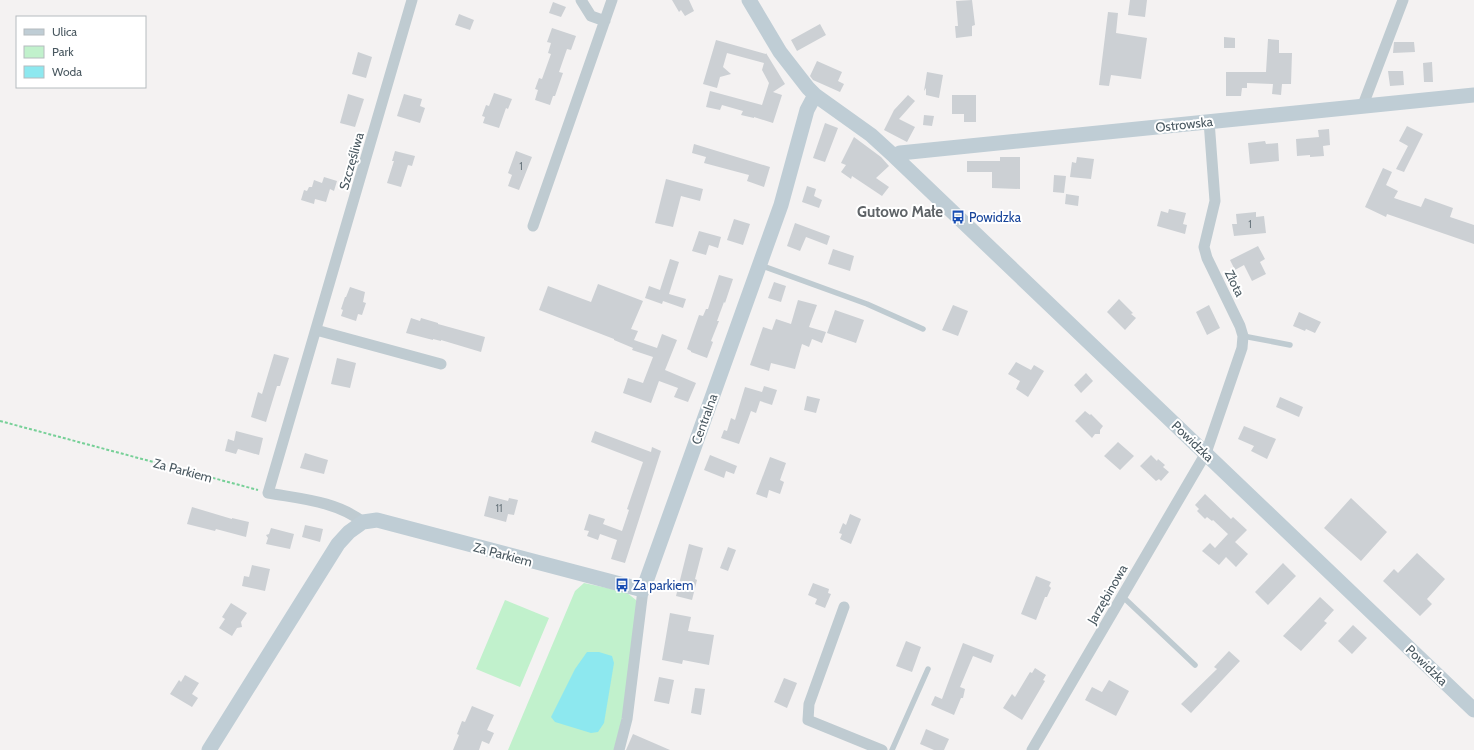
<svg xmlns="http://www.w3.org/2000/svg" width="1474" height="750" font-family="Cabin,sans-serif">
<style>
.green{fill:#c1f1cc}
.water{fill:#8de8ef}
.building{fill:#ccd0d4}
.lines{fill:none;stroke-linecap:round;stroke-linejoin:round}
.path{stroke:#77d098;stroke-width:2;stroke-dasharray:3 2;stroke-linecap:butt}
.lane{stroke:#bfcbd1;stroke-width:5.5}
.street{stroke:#bfcbd1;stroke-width:11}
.secondary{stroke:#bfcdd5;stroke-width:15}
.labels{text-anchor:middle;stroke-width:4;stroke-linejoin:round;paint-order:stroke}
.number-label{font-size:11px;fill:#6a767d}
.street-label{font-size:13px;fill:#495860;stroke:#fff}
.transit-label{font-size:13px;fill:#164399;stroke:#fff;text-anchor:start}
.quarter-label{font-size:15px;font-weight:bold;fill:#5e6367;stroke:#fff}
</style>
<rect width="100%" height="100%" fill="#f4f2f2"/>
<path class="green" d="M584 583 626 592 636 600 637 611 623 715 614 750H508L575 591Z
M505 600 549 618 520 687 476 669Z"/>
<path class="water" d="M587 652H599L612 656 614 663 604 723 598 732 591 733 555 722 551 717 575 669Z"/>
<path class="building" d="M672 0H689L694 11 685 16 681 10 679 12Z
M972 0 975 25 972 26V36L956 38 955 26H958L956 1Z
M1130 0H1147L1145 17 1128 15Z
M553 2 566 7 561 17 549 13Z
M1108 12 1118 13 1116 33 1147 38 1141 79 1111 75 1109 86 1099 85Z
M459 14 474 20 470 30 455 25Z
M820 24 826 35 797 51 791 40Z
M552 28 576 36 571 50 567 49 559 72 563 73 555 96H553L550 105 535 100 538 90 535 89 539 78 542 79 551 54 548 53 551 43 547 42Z
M1224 37 1235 38V48H1224Z
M1268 39 1279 40V53H1292L1291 84H1282L1281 95 1272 94 1273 84 1247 83V88H1242L1241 96H1226V72H1266Z
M716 40 766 54V53L785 84 773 92 782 95 773 123 754 117V118L741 115 743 111 722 105 720 110 706 107 710 91 762 105 769 83 762 70 764 63 727 53 723 67 731 74 720 77 717 88 703 84Z
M1394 42H1414L1415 52 1393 53Z
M358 52 372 57 366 78 352 74Z
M817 61 842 72 838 81 844 84 840 92 813 80 810 76Z
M1432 62 1433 82H1424L1423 63Z
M1388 71H1403L1404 85 1390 86Z
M927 72 943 75 939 98 926 95V88L924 91Z
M494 93 512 99 508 109 506 108 499 128 483 123 485 117 482 116 486 105 489 106Z
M348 94 364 99 355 127 340 123Z
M404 94 422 99 420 106 425 108 420 123 397 116Z
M908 95 915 101 899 119 915 127 907 142 884 130 894 110Z
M952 95H976V122H964V114H952Z
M924 115 934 116 932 126 923 125Z
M825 123 838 128 825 162 813 158Z
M1407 126 1423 134 1404 172 1396 169 1408 146 1399 141Z
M1329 129 1330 145 1323 146 1324 156 1310 157V155L1297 156 1296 139 1319 137 1318 130Z
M854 137 881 157 889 166 876 178 889 187 882 196 852 176 851 179 841 172 846 165 841 163Z
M1265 141 1266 144 1278 143 1279 161 1250 164 1248 143Z
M694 144 770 167 764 187 747 181 749 175 704 163 706 157 692 153Z
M395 151 415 156 412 166 408 165 401 187 387 183 394 161H392Z
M516 151 532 157 519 190 508 186 512 175 508 173Z
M1000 157H1020V189L992 188V172H967V161H1000Z
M1077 157 1094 159 1091 179 1070 177 1072 162 1076 163Z
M1383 168 1392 172 1386 185 1398 191 1394 198 1421 207 1425 198 1453 208 1450 217 1474 225V244L1387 214 1386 217 1365 207Z
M1054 175 1066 176 1064 193 1053 192Z
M324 177 337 181 334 191 330 189 326 202 315 199 314 204 301 200 304 190 307 191 309 187H312L314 180 322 183Z
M666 179 703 189 700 201 681 196 673 227 655 223Z
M807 186 816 189 814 196 822 200 819 208 802 202Z
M1066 194 1079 196 1078 206 1065 204Z
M1169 209 1186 213 1183 224 1187 225 1185 234 1157 226 1161 211 1168 213Z
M1256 212V217L1264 216 1266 233 1234 236 1232 224H1237L1236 214Z
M734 219 750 224 743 245 727 240Z
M795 223 830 236 827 245 806 237 800 251 787 246Z
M699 231 721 237 718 248 709 245 706 255 692 251Z
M1258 246 1265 259 1260 262 1266 274 1252 281 1244 265 1235 270 1230 260Z
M833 249 854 256 850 271 828 264Z
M670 259 679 262 669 294 686 299 683 308 663 301 662 304 645 298 649 286 660 290Z
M719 275 733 279 725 303 724 302 717 321H719L711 341 713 342 707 358 691 352V351L687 349 699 315 703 316 706 309H708Z
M774 282 786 286 781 302 768 298Z
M598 284 643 301 631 329 638 331 634 340 657 348 662 334 677 340 665 370 696 383 688 402 674 397 678 388 659 381 651 403 623 393 628 378 643 383 653 357 632 350 633 348 614 340V339L539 310 548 286 591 302Z
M350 287 365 292 363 302 366 303 362 315 358 314 356 321 341 316 343 310 341 309 345 297H346Z
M1119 299 1133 313 1131 314 1136 318 1125 330 1107 312Z
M798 300 817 305 809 327 826 332 822 343 812 339 809 347 802 344 795 369 771 363 769 371 750 365 763 327 772 330 776 319 791 324Z
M953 305 968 311 958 336 942 330Z
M1209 305 1220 328 1207 335 1196 312Z
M835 310 864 320 856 343 827 333Z
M1299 312 1321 322 1315 333 1306 329 1305 331 1293 326Z
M411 318 420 321 421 318 438 323V324L485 337 481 352 441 340V341L433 339V340L406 333Z
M274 354 289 358 280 386H277L266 422 251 417 258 392 262 394Z
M337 358 356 363 350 388 331 384Z
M1016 362 1031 370 1034 365 1044 371 1028 397 1016 389 1020 381 1008 374Z
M1086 373 1093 381 1081 393 1074 385Z
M764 386 777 390 772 405 760 401 756 413 751 411 739 444 721 438 724 430 727 431 731 418 735 420 745 387 762 392Z
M807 396 820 399 816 413 804 410Z
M1280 397 1303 407 1299 417 1276 407Z
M1085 411 1090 415 1091 414 1103 426 1100 430V434H1095L1092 438 1075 421Z
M1244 426 1276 439 1267 459 1251 451 1254 446 1238 439Z
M236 431 263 438 259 455 238 449 236 454 225 451 228 439 234 441Z
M595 431 651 452 652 447 661 451 625 563 611 559 617 540 600 534 598 540 587 536 589 531 584 530 589 514 605 519 603 524 622 531 629 510 627 509 643 462 591 442Z
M1118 442 1134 456 1120 470 1104 456Z
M305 453 328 460 324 474 300 468Z
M710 455 737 466 734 474 726 471 724 478 704 470Z
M1151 455 1157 461 1158 459 1165 465 1163 467 1169 472 1161 481 1159 479 1156 481 1140 466Z
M770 457 786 463 780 480 784 482 780 494 769 490 767 498 756 494Z
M1205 494 1231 519 1233 517 1247 530 1235 542 1248 554 1236 567 1226 557 1219 565 1202 551 1210 543 1215 548 1228 534 1213 520 1212 521 1207 517 1205 519 1197 511 1199 509 1195 505Z
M489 496 508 501 509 498 518 500 514 515 508 514 506 522 484 516Z
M1351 498 1387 532 1361 561 1324 528Z
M192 507 232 519V518L249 522 246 537 216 529 215 531 187 524Z
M850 514 861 519 851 544 840 539 842 534 839 533 843 523 846 525Z
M305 525 323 529 320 542 302 537Z
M271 528 294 534 290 549 266 544 268 538 266 535 269 534Z
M689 544 703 548 695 579 697 580 692 600 676 596Z
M728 547 736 550 728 571 720 568Z
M1417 553 1445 579 1427 599 1432 604 1420 616 1383 581 1394 569 1398 573Z
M1283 563 1296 576 1268 605 1255 592Z
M252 565 270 569 265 591 242 586 244 576 249 577Z
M1036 576 1051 582 1049 586 1051 588 1047 597H1045L1036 620 1021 614Z
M813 583 829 589 828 593 831 594 825 608 815 604 817 599 808 595Z
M1320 597 1334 610 1324 621 1327 623 1301 651 1283 636Z
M231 603 247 613 241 622 242 627 237 628 232 636 219 628 225 619 222 617Z
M670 613 691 617 688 631 714 635 709 665 683 660 682 664 662 660Z
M1353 625 1367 638 1352 654 1338 641Z
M906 641 921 647 912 672 896 666Z
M963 643 994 655 991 663 973 656 960 687 965 689 963 698H961L954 715 931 705 935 696 942 699Z
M1229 651 1240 661 1191 713 1181 704 1217 669 1214 667Z
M1035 668 1046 675 1043 680 1045 681 1022 720 1003 708 1012 694 1015 697 1030 672 1032 673Z
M185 675 199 683 192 694 198 698 192 707 170 694 179 680 181 682Z
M659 677 674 680 669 704 654 701Z
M784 678 797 683 787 708 774 702Z
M1109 680 1129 691 1116 716 1085 700 1092 687 1102 692Z
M695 688 705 689 701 715 691 713Z
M472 706 494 715 487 730 494 733 489 744 482 741 479 750H453L459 735 457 734 462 721 465 722Z
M926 729 949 739 944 750H934L920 744Z
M633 734 670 750H626Z"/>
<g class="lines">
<path class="path" d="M0 421 258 490"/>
<path class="lane" d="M760 265 867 304 923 329
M1243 336 1290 345
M1122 596 1195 665
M892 750 928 669"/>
<path class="street" d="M581 0 591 16 605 21
M1363 105 1403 0
M533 226 612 0
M316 330 441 364
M363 522C336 501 301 499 268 493L412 0
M844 607 809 704 808 720 882 750
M619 750 627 719 643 590
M1032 750 1206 453 1242 348 1243 336 1240 326 1207 258 1204 247 1215 201 1209 121"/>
<path class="secondary" d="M749 0 780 52 808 88 815 95 871 135 894 156 1474 710
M894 156 900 153 1474 95
M209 750 338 544 349 532 363 522 377 520 643 590 781 205 807 110 815 95"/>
</g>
<defs>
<g id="bus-bare" transform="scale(1.08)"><path d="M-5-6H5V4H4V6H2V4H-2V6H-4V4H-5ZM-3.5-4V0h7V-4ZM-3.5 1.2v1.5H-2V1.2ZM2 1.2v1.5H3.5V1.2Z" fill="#1a4fb4" stroke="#fff" stroke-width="2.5" paint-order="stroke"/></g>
</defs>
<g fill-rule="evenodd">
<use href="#bus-bare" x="958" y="217"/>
<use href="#bus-bare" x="622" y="585"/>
</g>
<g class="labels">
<g class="number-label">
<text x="521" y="170">1</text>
<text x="1250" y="228">1</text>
<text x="499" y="512">11</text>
</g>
<g class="street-label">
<text transform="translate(1184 124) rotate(-6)" y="5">Ostrowska</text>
<text transform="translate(351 161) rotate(-74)" y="5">Szczęśliwa</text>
<text transform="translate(1235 283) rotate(64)" y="5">Złota</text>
<text transform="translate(704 419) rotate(-70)" y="5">Centralna</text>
<text transform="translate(1193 441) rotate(44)" y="5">Powidzka</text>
<text transform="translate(183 470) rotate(15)" y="5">Za Parkiem</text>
<text transform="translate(503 554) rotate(15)" y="5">Za Parkiem</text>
<text transform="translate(1107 594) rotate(-60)" y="5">Jarzębinowa</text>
<text transform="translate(1427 665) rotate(44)" y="5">Powidzka</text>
</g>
<g class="transit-label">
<text x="969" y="222">Powidzka</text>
<text x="633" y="590">Za parkiem</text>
</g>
<g class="quarter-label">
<text x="900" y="217">Gutowo Małe</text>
</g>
</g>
<rect x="16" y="16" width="130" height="72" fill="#ffffff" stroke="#b6bcbf"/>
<rect x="24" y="29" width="20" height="6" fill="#bfcdd5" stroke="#b6bcbf"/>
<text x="52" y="36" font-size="12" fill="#495860">Ulica</text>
<rect x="24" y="46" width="20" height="12" fill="#c1f1cc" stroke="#b6bcbf"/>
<text x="52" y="56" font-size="12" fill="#495860">Park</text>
<rect x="24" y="66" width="20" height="12" fill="#8de8ef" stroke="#b6bcbf"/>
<text x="52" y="76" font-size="12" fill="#495860">Woda</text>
</svg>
